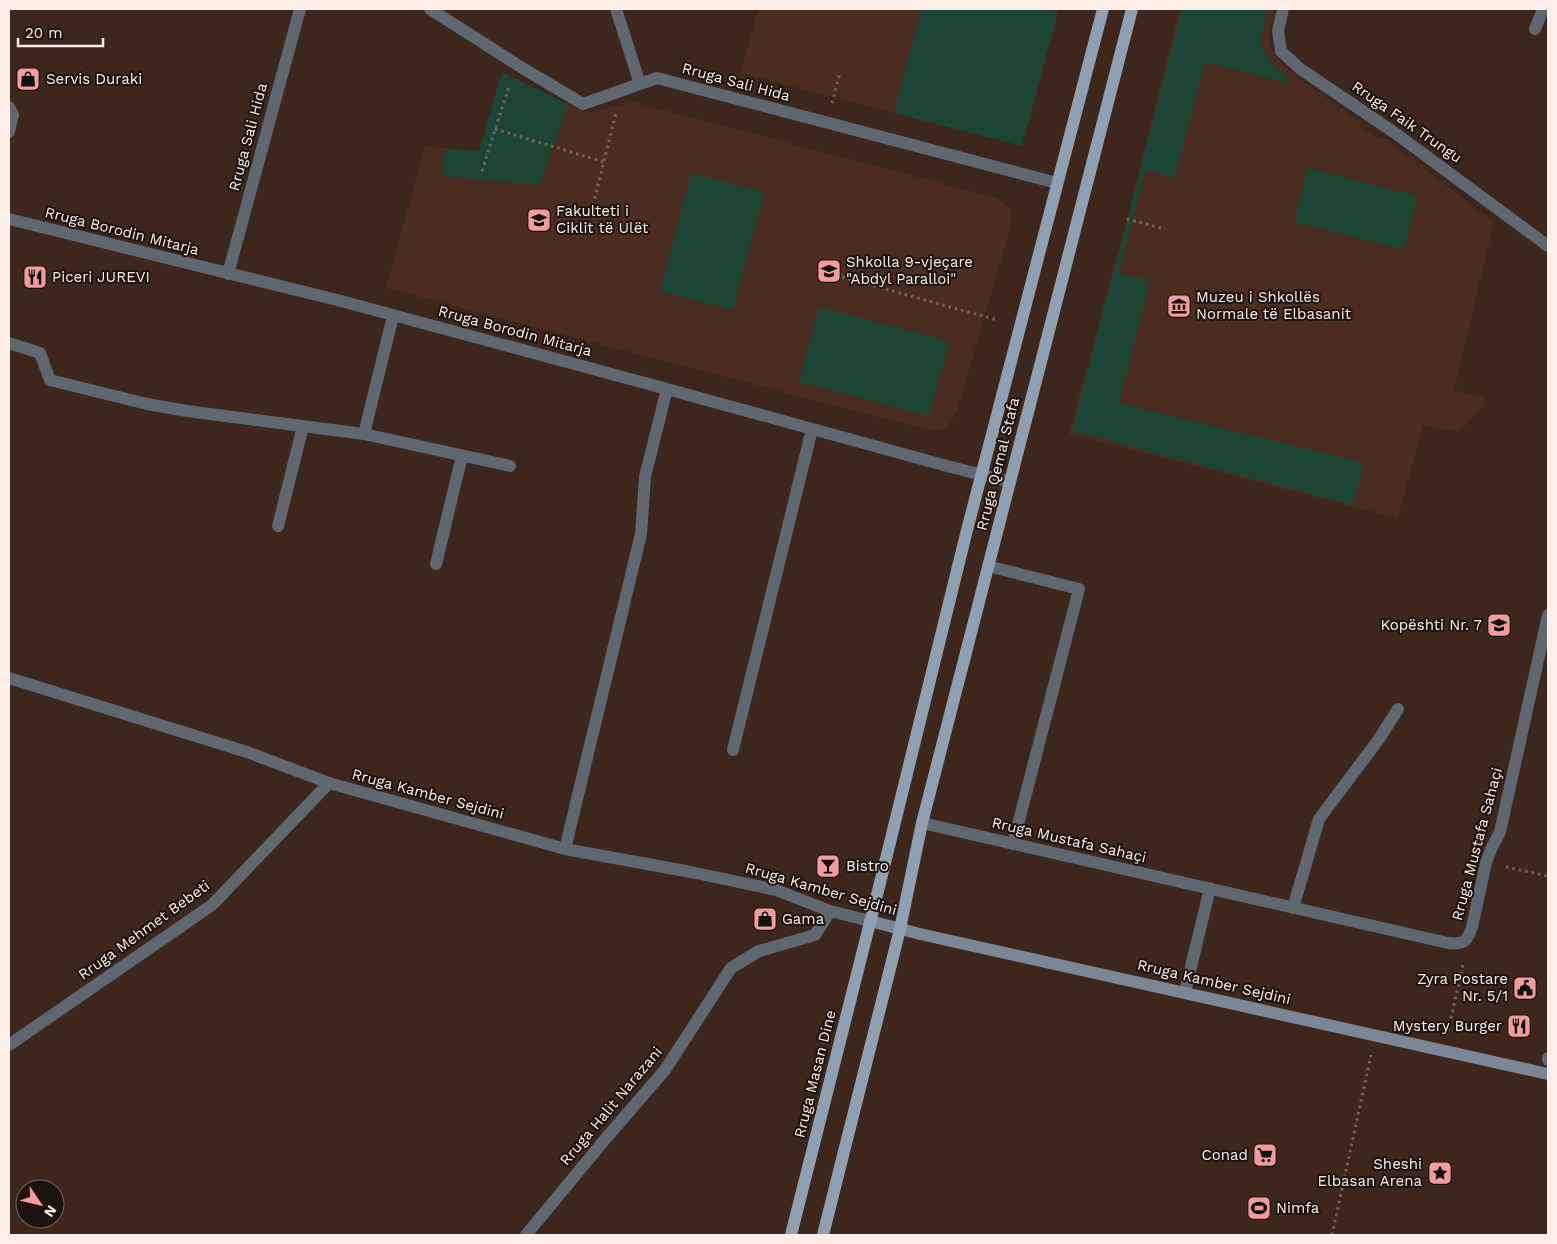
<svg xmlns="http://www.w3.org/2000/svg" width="1557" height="1244" font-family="'Work Sans',sans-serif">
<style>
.built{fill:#4a2d20}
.green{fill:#1d4534}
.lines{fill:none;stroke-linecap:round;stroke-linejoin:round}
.path{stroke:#78635a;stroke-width:3;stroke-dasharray:2.5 4;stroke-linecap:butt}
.service{stroke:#5f6770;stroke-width:12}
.pedestrian{stroke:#5f6770;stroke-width:12}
.minor{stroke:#5f6770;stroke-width:12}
.secondary{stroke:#7b8796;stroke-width:12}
.primary{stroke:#90a0b3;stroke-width:12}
.labels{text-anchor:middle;stroke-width:4;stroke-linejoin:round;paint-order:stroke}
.poi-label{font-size:15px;fill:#feeee7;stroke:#1c120e;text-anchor:start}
.street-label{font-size:15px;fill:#feeee7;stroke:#1c120e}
</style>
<rect width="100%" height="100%" fill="#3d261c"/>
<path class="built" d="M758 9H1059L1022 146 741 73Z
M1180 9H1275L1269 33V43L1277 58 1304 82 1362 122 1360 126 1380 139 1382 136 1494 222 1454 390 1483 398 1485 406 1470 419 1460 433 1423 424 1398 518 1069 434 1127 219Z
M502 72 586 113 633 102 997 198 1011 208V225L957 412 947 428 932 431 386 288 425 146 479 152Z"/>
<path class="green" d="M921 9H1047L1058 12 1022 146 894 113Z
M1182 9H1268C1265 20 1259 35 1262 47 1267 61 1283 73 1292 84L1205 62 1175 178 1146 170 1119 273 1150 280 1119 403 1364 463 1353 505 1072 431Z
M502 72 568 104 540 185 442 176 445 148 479 151Z
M1308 168 1418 196 1404 250 1294 222Z
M691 173 764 192 733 310 660 291Z
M819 307 949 341 929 416 799 382Z"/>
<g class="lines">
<path class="path" d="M832 103 840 73
M495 129 604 162
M482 171 509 86
M593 205 616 113
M1127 219 1165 229
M817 270 997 320
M1506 867 1548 876
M1448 1031 1463 964
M1332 1235 1371 1055"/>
<path class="service" d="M1283 9 1278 31 1281 51 1299 68 1395 133 1548 246
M988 566 1079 589 1013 844
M1293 908 1319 819 1379 739 1398 709"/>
<path class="pedestrian" d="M1548 1060V1058"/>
<path class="minor" d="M430 9 524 69 583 104 657 78 1057 183
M616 9 640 84
M1535 29 1543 9
M9 107 13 115 9 132
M9 219 341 301 667 389 947 466 1010 482
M228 274 300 9
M9 343 40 353 50 380 147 404 187 411 364 434 510 466
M364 434 393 316
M278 526 303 426
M436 564 462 456
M9 678 247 752 329 783 565 849 691 872 776 890 830 911 870 921
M733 750 812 429
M922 823 1448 943C1463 945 1467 942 1472 927L1486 863 1492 847 1500 832 1548 615
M565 849 641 534 645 477 667 389
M1185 992 1210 888
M9 1045 212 905 329 783
M526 1235 607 1137 665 1070 731 968 759 951 815 935 830 911"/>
<path class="secondary" d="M870 921 920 934 1548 1074"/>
<path class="primary" d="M791 1235 882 875 967 530 1103 9
M823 1235 900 929 922 823 1132 9"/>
</g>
<defs>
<g id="shop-square" transform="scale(1.25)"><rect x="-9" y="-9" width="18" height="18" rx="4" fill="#f59b9c" stroke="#1c120e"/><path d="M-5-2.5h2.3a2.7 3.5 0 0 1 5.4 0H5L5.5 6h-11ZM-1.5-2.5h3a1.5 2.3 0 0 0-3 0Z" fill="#111"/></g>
<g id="university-square" transform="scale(1.25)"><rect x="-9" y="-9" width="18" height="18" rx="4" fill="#f59b9c" stroke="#1c120e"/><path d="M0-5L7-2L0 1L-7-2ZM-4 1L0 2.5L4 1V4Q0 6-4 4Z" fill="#111"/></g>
<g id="school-square" transform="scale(1.25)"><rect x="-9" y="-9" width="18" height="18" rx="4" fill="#f59b9c" stroke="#1c120e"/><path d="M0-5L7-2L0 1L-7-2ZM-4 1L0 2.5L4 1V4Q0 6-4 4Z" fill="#111"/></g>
<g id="restaurant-square" transform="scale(1.25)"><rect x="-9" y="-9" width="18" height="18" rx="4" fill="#f59b9c" stroke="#1c120e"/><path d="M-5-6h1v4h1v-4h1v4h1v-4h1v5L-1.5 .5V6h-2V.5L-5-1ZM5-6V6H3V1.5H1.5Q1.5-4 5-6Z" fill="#111"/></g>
<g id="museum-square" transform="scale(1.25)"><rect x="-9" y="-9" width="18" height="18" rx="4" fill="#f59b9c" stroke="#1c120e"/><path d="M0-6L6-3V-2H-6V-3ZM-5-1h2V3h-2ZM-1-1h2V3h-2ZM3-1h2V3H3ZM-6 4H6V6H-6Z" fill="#111"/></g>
<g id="bar-square" transform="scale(1.25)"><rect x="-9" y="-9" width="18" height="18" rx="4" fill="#f59b9c" stroke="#1c120e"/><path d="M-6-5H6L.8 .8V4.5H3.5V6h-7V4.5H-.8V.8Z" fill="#111"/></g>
<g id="civic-square" transform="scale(1.25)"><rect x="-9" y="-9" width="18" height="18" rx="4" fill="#f59b9c" stroke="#1c120e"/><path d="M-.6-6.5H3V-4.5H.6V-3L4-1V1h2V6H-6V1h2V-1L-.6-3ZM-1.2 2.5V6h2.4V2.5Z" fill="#111"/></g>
<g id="supermarket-square" transform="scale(1.25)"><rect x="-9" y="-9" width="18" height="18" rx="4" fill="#f59b9c" stroke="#1c120e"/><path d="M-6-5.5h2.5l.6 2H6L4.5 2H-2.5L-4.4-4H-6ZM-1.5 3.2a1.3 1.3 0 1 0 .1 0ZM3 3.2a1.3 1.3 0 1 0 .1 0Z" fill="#111"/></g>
<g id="sight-square" transform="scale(1.25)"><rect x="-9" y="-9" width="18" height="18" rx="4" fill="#f59b9c" stroke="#1c120e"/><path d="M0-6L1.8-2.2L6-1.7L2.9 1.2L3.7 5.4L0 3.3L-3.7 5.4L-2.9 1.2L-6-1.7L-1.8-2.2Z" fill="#111"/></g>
<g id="stadium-square" transform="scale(1.25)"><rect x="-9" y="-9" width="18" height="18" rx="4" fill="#f59b9c" stroke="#1c120e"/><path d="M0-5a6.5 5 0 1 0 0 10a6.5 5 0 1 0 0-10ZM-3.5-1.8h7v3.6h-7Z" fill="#111"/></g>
</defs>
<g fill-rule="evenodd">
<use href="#shop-square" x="28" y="79"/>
<use href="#university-square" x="539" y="220"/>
<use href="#school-square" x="829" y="271"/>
<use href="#restaurant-square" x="35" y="277"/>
<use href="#museum-square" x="1179" y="306"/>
<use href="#school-square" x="1499" y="625"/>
<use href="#bar-square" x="828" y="866"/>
<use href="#shop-square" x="765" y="919"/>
<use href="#civic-square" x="1525" y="988"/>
<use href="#restaurant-square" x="1519" y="1026"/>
<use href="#supermarket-square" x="1265" y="1155"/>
<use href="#sight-square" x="1440" y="1173"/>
<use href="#stadium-square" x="1259" y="1208"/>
</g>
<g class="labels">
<g class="poi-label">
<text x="46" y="84">Servis Duraki</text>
<text x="556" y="216">Fakulteti i<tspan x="556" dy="17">Ciklit të Ulët</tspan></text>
<text x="846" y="267">Shkolla 9-vjeçare<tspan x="846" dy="17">"Abdyl Paralloi"</tspan></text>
<text x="52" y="282">Piceri JUREVI</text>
<text x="1196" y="302">Muzeu i Shkollës<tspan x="1196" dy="17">Normale të Elbasanit</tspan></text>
<text x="1482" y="630" text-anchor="end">Kopështi Nr. 7</text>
<text x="846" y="871">Bistro</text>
<text x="782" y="924">Gama</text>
<text x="1508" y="984" text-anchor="end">Zyra Postare<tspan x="1508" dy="17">Nr. 5/1</tspan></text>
<text x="1502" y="1031" text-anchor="end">Mystery Burger</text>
<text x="1248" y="1160" text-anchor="end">Conad</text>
<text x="1422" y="1169" text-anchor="end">Sheshi<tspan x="1422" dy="17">Elbasan Arena</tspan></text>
<text x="1276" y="1213">Nimfa</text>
</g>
<g class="street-label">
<text transform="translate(736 82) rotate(15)" y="5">Rruga Sali Hida</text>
<text transform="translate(1407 122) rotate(35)" y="5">Rruga Faik Trungu</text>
<text transform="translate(248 137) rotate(-75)" y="5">Rruga Sali Hida</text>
<text transform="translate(122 231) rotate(14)" y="5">Rruga Borodin Mitarja</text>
<text transform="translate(515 331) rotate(15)" y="5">Rruga Borodin Mitarja</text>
<text transform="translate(998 464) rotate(-76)" y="5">Rruga Qemal Stafa</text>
<text transform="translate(428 794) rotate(15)" y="5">Rruga Kamber Sejdini</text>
<text transform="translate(1069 840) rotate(13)" y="5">Rruga Mustafa Sahaçi</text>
<text transform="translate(1477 844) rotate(-75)" y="5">Rruga Mustafa Sahaçi</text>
<text transform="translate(821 889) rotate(16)" y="5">Rruga Kamber Sejdini</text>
<text transform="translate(144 930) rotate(-36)" y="5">Rruga Mehmet Bebeti</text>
<text transform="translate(1214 982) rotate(13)" y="5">Rruga Kamber Sejdini</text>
<text transform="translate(815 1074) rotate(-76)" y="5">Rruga Masan Dine</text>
<text transform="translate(611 1106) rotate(-50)" y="5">Rruga Halit Narazani</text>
</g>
</g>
<rect width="1557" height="1244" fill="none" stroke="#feeee7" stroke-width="20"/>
<g transform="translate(40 1204) rotate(125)"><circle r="24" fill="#1c120e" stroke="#766a65"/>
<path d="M0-4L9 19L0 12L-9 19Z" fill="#f59b9c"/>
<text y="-8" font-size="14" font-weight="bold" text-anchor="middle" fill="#feeee7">N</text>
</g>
<path d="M18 38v8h85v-8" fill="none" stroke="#feeee7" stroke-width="2.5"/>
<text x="25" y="38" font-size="15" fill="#feeee7" stroke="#1c120e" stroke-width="4" paint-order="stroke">20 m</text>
</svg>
